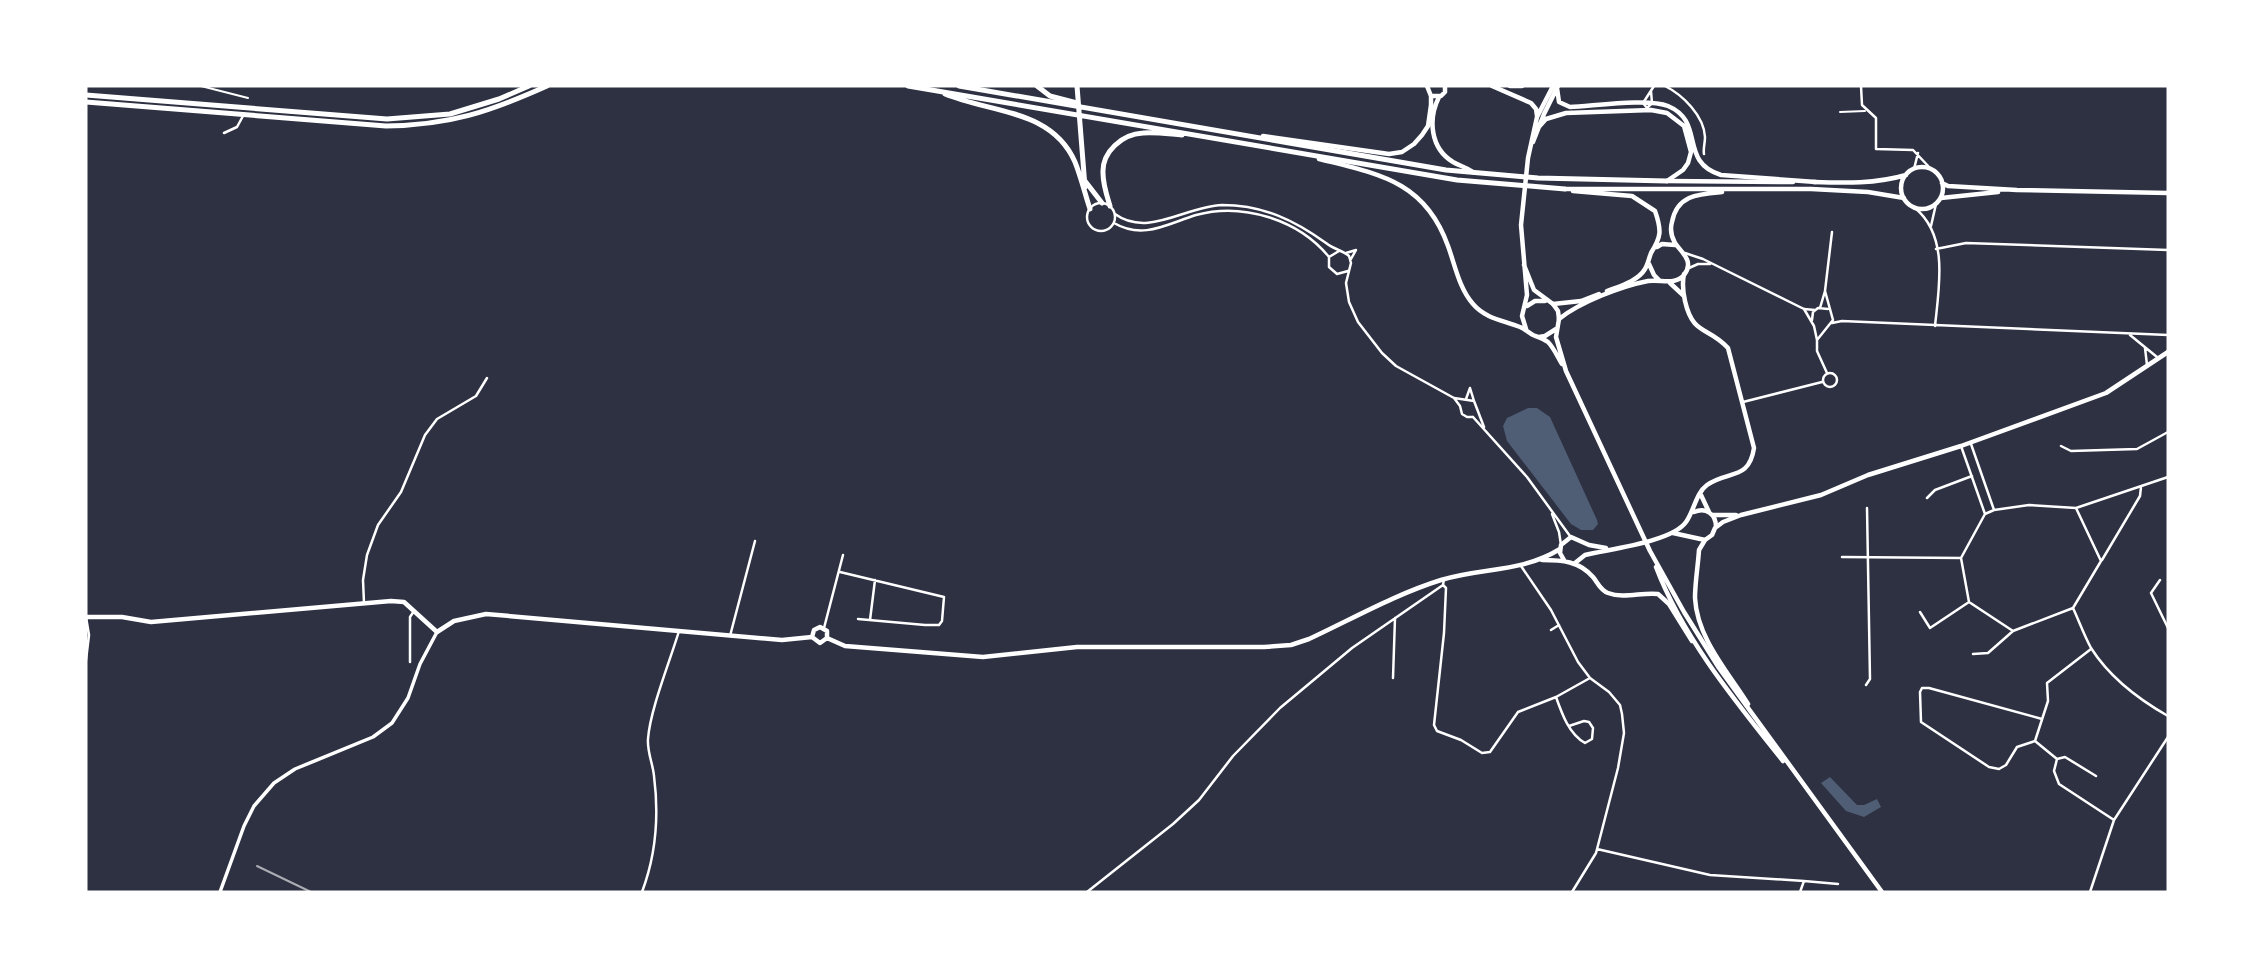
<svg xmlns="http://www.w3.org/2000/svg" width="2254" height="978" font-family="Mulish,sans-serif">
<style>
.water{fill:#4f5d75}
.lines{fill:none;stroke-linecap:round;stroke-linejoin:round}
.service{stroke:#fff;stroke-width:2}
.minor{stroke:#fff;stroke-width:2.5}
.tertiary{stroke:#fff;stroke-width:3.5}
.secondary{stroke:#fff;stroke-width:4.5}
.primary{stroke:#fff;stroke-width:4.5}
.trunk{stroke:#fff;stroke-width:5}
.rail{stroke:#abadb3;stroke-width:2}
</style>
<rect width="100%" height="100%" fill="#2d3142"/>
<path class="water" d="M1528 408H1537L1550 417 1597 520 1598 524 1593 530H1581L1571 524 1507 441 1503 426 1507 418Z
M1830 777 1857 805H1864L1877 799 1881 807 1864 817 1846 811 1821 783Z"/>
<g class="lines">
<path class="service" d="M201 86 248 98
M1840 112 1865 111"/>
<path class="minor" d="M1665 86C1683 95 1704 116 1705 137 1705 144 1703 148 1704 154
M1861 86 1862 105 1876 118V149L1913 150 1931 169
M1647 108 1643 103 1654 86
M1647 108 1652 103 1651 91
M224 133 237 127 243 116
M1914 169 1918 153
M1087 217a14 14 0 1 1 28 0a14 14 0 1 1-28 0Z
M1915 208C1949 236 1939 287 1935 326
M1115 214C1148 238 1186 206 1222 205 1263 205 1294 220 1326 243 1333 249 1342 250 1349 256L1351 263 1346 283 1349 302 1358 322 1382 353 1396 366 1454 398 1474 401 1484 427
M1114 223C1143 240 1167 224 1196 215 1243 202 1299 220 1329 257
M1931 226 1936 204
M1936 249 1966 243 2168 250
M1339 251 1329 257V267L1337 274 1348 271
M1346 253 1356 250 1351 259
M1685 253 1703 259 1804 309 1815 310
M1689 268 1698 264H1710
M1820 308 1825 291 1832 232
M1804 309 1814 326 1817 340 1833 320 1825 291
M1812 320 1813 312 1818 308 1828 309
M1832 323 1842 321 2168 335
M2130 335 2157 357
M1817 340V351L1827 373
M2145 348 2147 365
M1823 380a7 7 0 1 1 14 0a7 7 0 1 1-14 0Z
M1454 398 1460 406 1462 414 1467 417H1473
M1466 399 1470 388 1474 401
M1743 402 1822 382
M1473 417 1527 477 1570 536
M1961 446 1985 514 1994 510 1971 444
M2061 446 2071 451 2137 449 2168 432
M1927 498 1935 490 1972 476
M2076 508 2168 477
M1994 510 2029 505 2076 508 2101 561 2073 608C2079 621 2084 635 2091 648 2110 678 2138 699 2168 716
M1552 514 1559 532 1561 545
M1985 514 1961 558 1969 602 2013 631 2073 608
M1842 557 1961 558
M2102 560 2140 496 2141 487
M1521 566 1551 610 1578 662 1590 678 1609 692 1620 705 1622 714 1624 733 1618 768 1596 853 1572 892
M840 572 944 597 942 621 939 625H925L858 619
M2160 580 2151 593 2168 628
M1443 585 1446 588 1444 633 1434 725 1437 731 1461 740 1482 753 1490 752 1518 712 1556 697 1590 678
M364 603 363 580 367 555 378 525 401 492 425 435 437 419 476 396 487 378
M1920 612 1930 628 1969 602
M870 620 875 580
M824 628 843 555
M1551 630 1559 625
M730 636 755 541
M1973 654 1988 653 2013 631
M86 660 89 635 86 617
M410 662V617L414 611
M1393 678 1395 618
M1866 685 1870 679 1867 508
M1556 697C1562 714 1569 734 1585 743L1592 739 1593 728 1589 722 1584 721 1569 726
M2042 719 1929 688H1922L1920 692 1921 722 1989 767 1999 769 2006 765 2017 747 2035 741 2057 759 2054 771 2059 784 2114 820
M2035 741 2048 701 2047 683 2091 649
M2057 759 2065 757 2096 776
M1597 849 1710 875 1804 881 1800 892
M1804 881 1838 884
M642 892C656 855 659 815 654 776 653 764 647 752 648 739 650 710 670 661 679 631
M1087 892 1173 824 1199 800 1233 756 1280 708 1352 648 1443 585 1444 579
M2090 892 2114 820 2168 737"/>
<path class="tertiary" d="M220 892 244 826 254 806 274 783 295 769 373 737 392 723 408 698 420 664 437 632"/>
<path class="secondary" d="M1901 188a21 21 0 1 1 42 0a21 21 0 1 1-42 0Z
M1667 181 1793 182
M1813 182C1845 183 1875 184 1906 175
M1942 183 1948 186 2017 190 2168 193
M1565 189H1811L1868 192 1904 198
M1573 191 1632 196 1655 211C1662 231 1661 237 1651 253 1649 258 1648 264 1645 269 1638 281 1620 286 1607 291
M1941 198 1998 192
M1657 247 1662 244 1675 245
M1649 264 1654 275 1659 280
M1670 283 1684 296
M1553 304 1581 301 1599 294
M1559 319C1580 302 1622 286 1648 281 1661 279 1674 286 1684 275 1695 261 1681 252 1675 243 1671 236 1670 229 1672 222 1677 195 1698 194 1722 192
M1701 495 1709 512
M1694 512C1706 507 1716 514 1716 527
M1712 515H1736
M1673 533 1705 540
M1542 560C1562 560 1579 561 1593 577 1598 583 1600 590 1608 593 1624 599 1642 592 1658 594L1669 604 1692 641
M1564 560 1560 553 1561 545 1571 537 1589 545 1606 548
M1575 563 1585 555C1609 549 1672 542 1686 522 1694 511 1696 493 1707 485 1728 470 1749 481 1754 448L1728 348C1708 326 1693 336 1685 301 1683 292 1682 283 1684 274
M86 617H122L151 622 391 601 404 602 437 632 454 621 486 614 782 640 812 637
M812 637 814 630 820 627 827 631V638
M812 637 820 643 827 638
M827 638 845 646 983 657 1077 647H1264L1291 645 1309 639C1352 619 1396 594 1441 580 1483 567 1521 573 1560 549
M1748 704C1728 672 1697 638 1695 598 1695 582 1698 566 1699 550L1705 540 1712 535 1715 528 1723 522 1741 515 1821 495 1868 475 1961 446 2106 393 2168 352"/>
<path class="primary" d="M1492 86 1531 103 1536 109 1537 116
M1510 86H1522
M1557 88 1559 102 1570 107C1594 106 1648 98 1668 106 1706 122 1678 162 1721 175L1816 182
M1431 96H1441L1445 92V86
M1439 97C1428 119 1430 148 1453 162 1460 166 1466 167 1473 172
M1537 129 1546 119 1566 113 1651 110 1667 113 1684 126 1691 152 1688 163 1683 170 1667 181
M1263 136 1389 154 1402 152 1414 144 1422 135 1428 126 1431 105V96L1427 86
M1533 142 1544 114 1558 86
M1319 159C1379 174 1425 181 1448 246 1455 265 1459 288 1473 304 1486 319 1503 320 1520 327 1525 329 1529 333 1533 335 1538 337 1544 339 1548 342 1554 348 1558 358 1562 364
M1524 265 1534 290 1553 304 1558 311 1559 319 1556 337 1566 371 1650 551 1684 612 1719 668 1882 892
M1527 306 1535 301H1545
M1526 329 1522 316 1527 295 1521 225 1528 158 1537 117 1553 86
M1539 337 1545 336 1556 329
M1656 567C1683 638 1736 702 1783 761"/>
<path class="trunk" d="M908 86 1457 180 1565 189
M959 86 1446 170 1538 178 1667 181
M1037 86 1050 96 1077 103
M1077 86 1085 187
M945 94C991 113 1052 109 1075 162 1081 177 1085 194 1090 209
M86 95 387 119 450 114 499 99 529 86
M86 102 386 126C450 125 489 112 547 86
M1085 181 1102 203
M1110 206C1107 196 1103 185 1103 173 1102 152 1122 134 1143 133 1156 132 1169 134 1182 135"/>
<path class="rail" d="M257 866 311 892"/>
</g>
<rect width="2254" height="978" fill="none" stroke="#ffffff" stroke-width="175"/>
</svg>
